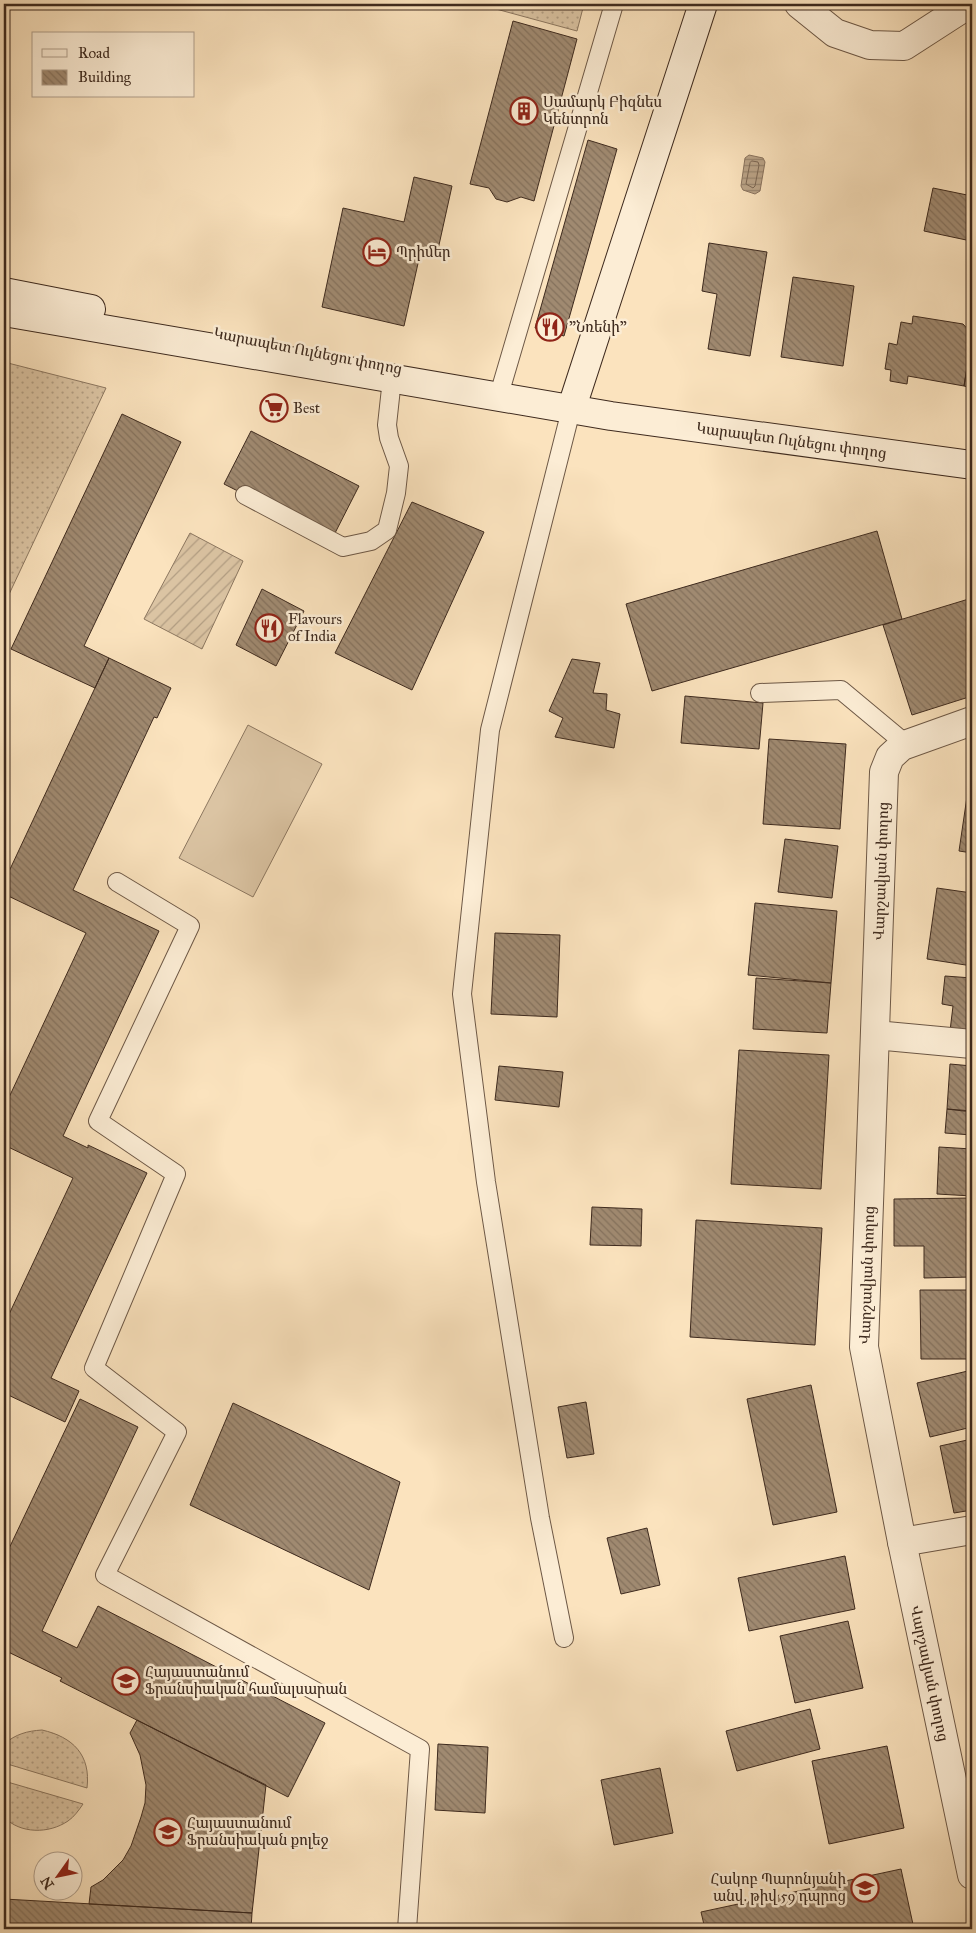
<svg xmlns="http://www.w3.org/2000/svg" width="976" height="1933" font-family="'IM FELL Great Primer','Noto Serif Armenian',serif">
<style>
.grass{fill:url(#grass-dots);stroke:#8c7760}
.garden{fill:url(#garden-furrows);stroke:#8c7760}
.pitch{fill:#dbc4a3;stroke:#8c7760}
.water{fill:url(#water-rules);stroke:#89735e}
.lines{fill:none;stroke-linecap:round;stroke-linejoin:round}
.shore{stroke:#7c6753;stroke-width:1}
.building{fill:url(#building-back-hatch);stroke:#3e2a1e}
.lane-casing{stroke:#6d5846;stroke-width:20}
.street-casing{stroke:#6d5846;stroke-width:30}
.secondary-casing{stroke:#3e2a1e;stroke-width:30}
.lane{stroke:#fcedd5;stroke-width:18}
.street{stroke:#fcedd5;stroke-width:28}
.secondary{stroke:#fcedd5;stroke-width:28}
.labels{text-anchor:middle;stroke-width:5;stroke-linejoin:round;paint-order:stroke}
.poi-label{font-size:15px;fill:#3e2a1e;stroke:#fcedd5;text-anchor:start}
.street-label{font-size:15px;fill:#3e2a1e;stroke:#fcedd5}
</style>
<defs>
<pattern id="grass-dots" width="8" height="8" patternUnits="userSpaceOnUse" patternTransform="scale(1.25)"><rect width="8" height="8" fill="#dbc4a3"/><path d="M2 2h.1M6 6h.1" fill="none" stroke="#b39f84" stroke-width="1.8" stroke-linecap="round"/></pattern>
<pattern id="garden-furrows" width="10" height="10" patternUnits="userSpaceOnUse" patternTransform="scale(1.25)"><rect width="10" height="10" fill="#dbc4a3"/><path d="M-1 1l2-2M0 10L10 0M9 11l2-2" fill="none" stroke="#b39f84"/></pattern>
<pattern id="water-rules" width="6" height="5" patternUnits="userSpaceOnUse" patternTransform="scale(1.25)"><rect width="6" height="5" fill="#bba488"/><path d="M0 2.5h6" fill="none" stroke="#99866f"/></pattern>
<pattern id="building-back-hatch" width="6" height="6" patternUnits="userSpaceOnUse" patternTransform="scale(1.25)"><rect width="6" height="6" fill="#a08a71"/><path d="M-1 5l2 2M0 0l6 6M5-1l2 2" fill="none" stroke="#84715c"/></pattern>
</defs>
<rect width="100%" height="100%" fill="#fbe3be"/>
<filter id="stains"><feTurbulence type="fractalNoise" baseFrequency=".004" numOctaves="4"/><feColorMatrix values="0 0 0 0 .2 0 0 0 0 .09 0 0 0 0 .02 0 0 0 .5 -.17"/></filter>
<radialGradient id="worn" r=".72"><stop offset=".6" stop-color="#630" stop-opacity="0"/><stop offset="1" stop-color="#630" stop-opacity=".3"/></radialGradient>
<path class="grass" d="M497 4H584L577 31 496 9Z
M4 362 106 388 4 605Z
M42 1730C73 1737 91 1755 87 1788L4 1763V1744C16 1734 27 1731 42 1730Z
M4 1781 83 1804C79 1810 74 1817 68 1821 49 1834 20 1834 4 1817Z"/>
<path class="garden" d="M190 533 243 561 202 649 144 619Z"/>
<path class="pitch" d="M248 725 322 764 253 897 179 858Z"/>
<path class="water" d="M749 155 763 158 765 162 760 191 755 194 743 190 741 186 745 158Z"/>
<g class="lines">
<path class="shore" d="M752 161 758 162 759 165 755 186 753 188 746 184 750 163Z"/>
</g>
<path class="building" d="M513 21 577 39 534 201 521 197 507 202 496 199 489 188 470 184Z
M588 140 617 149 564 336 535 328Z
M414 177 452 186 437 254 421 250 404 326 322 307 343 208 404 222Z
M933 188 972 196V233L971 241 924 231Z
M709 243 767 252 750 356 708 349 717 294 702 291Z
M793 277 854 286 843 366 781 357Z
M913 316 963 324 972 334 964 386 908 376 907 384 890 381 891 370 885 369 889 343 897 345 901 322 912 324Z
M972 339V402L970 401 972 388 964 386Z
M122 414 181 442 84 646 109 658 95 688 11 649Z
M251 431 359 486 332 539 224 484Z
M412 502 484 532 412 690 335 653Z
M877 531 902 619 652 691 626 604Z
M262 589 304 611 276 666 236 645Z
M972 598V696L912 715 883 625Z
M109 658 171 688 157 718 154 717 73 890 159 931 63 1136 88 1148V1145L147 1173 51 1378 79 1391 65 1422 4 1393V1325L73 1178 4 1145V1108L86 933 4 894V882Z
M572 659 600 663 593 693 607 694 606 710 620 714 614 748 555 737 563 718 549 711Z
M685 696 763 703 759 749 681 743Z
M769 739 846 744 840 829 763 824Z
M969 783 972 784V853L959 851Z
M785 839 838 846 832 898 778 892Z
M937 888 972 893V966L927 959Z
M755 903 837 911 831 983 748 975Z
M495 933 560 935 557 1017 491 1014Z
M945 976 972 978V1033L950 1031 953 1006 942 1004Z
M756 978 831 983 827 1033 753 1029Z
M739 1050 829 1055 821 1189 731 1184Z
M950 1064 972 1066V1111L947 1109Z
M499 1066 563 1072 559 1107 495 1100Z
M947 1109 972 1112V1135L945 1133Z
M939 1147 972 1149V1196L937 1194Z
M972 1198V1277L924 1278V1246H894V1199Z
M592 1207 642 1209 641 1246 590 1245Z
M696 1220 822 1228 815 1345 690 1337Z
M920 1290H972V1359H921Z
M972 1370V1427L930 1437 917 1383Z
M811 1385 837 1512 773 1525 747 1399Z
M80 1399 138 1427 42 1631 77 1648 98 1606 325 1723 288 1797 60 1681 62 1678 4 1650V1559Z
M586 1402 594 1454 567 1458 558 1407Z
M233 1403 400 1482 369 1590 190 1505Z
M972 1439V1510L954 1513 940 1446Z
M647 1528 660 1585 621 1594 607 1538Z
M845 1556 855 1609 749 1631 738 1578Z
M848 1621 863 1688 795 1703 780 1636Z
M810 1709 820 1749 737 1771 726 1731Z
M137 1720 266 1785 252 1913 89 1904 91 1887 103 1880 123 1860 131 1846 141 1817 145 1803 146 1785 140 1755 130 1733Z
M438 1744 488 1747 485 1813 435 1810Z
M887 1746 904 1828 829 1844 812 1761Z
M660 1768 673 1833 614 1845 601 1780Z
M901 1869 914 1929H705L701 1912Z
M4 1899 252 1913 251 1929H4Z"/>
<g class="lines">
<g class="lane-casing">
<path id="lane" d="M501 388 614 4
M245 495 343 547 371 541 387 530 396 493 399 466 389 438 387 425 392 379
M760 693 841 690 907 745
M117 882 190 926 98 1121 176 1174 94 1368 177 1432 105 1575 420 1749 407 1929
M564 1638 540 1518 486 1182 462 994 490 730 571 410"/>
</g>
<g class="street-casing">
<g id="street">
<path d="M799 4 835 33 870 45 904 46 969 4"/>
<path id="s1" d="M972 721 902 746 890 757 884 772 864 1347 902 1542 972 1875"/>
<path d="M875 1035 972 1044"/>
<path d="M902 1542 972 1530"/>
</g>
</g>
<g class="secondary-casing">
<g id="secondary">
<path d="M4 292 91 309"/>
<path id="s2" d="M4 312 611 416 972 465"/>
<path d="M571 410 703 4"/>
</g>
</g>
<use href="#lane" class="lane"/>
<use href="#street" class="street"/>
<use href="#secondary" class="secondary"/>
</g>
<defs>
<g id="building-ring" transform="scale(1.4375)"><circle r="9.5" fill="#fcedd5" stroke="#8f2418" stroke-width="1.5"/><path d="M-4-6H4V6H1V3H-1V6H-4ZM-2.5-4.3h1.7v1.8h-1.7ZM.8-4.3h1.7v1.8H.8ZM-2.5-1h1.7V.8h-1.7ZM.8-1h1.7V.8H.8Z" fill="#8f2418"/></g>
<g id="hotel-ring" transform="scale(1.4375)"><circle r="9.5" fill="#fcedd5" stroke="#8f2418" stroke-width="1.5"/><path d="M-6-4.5h1.5V1H6V5H4.5V3h-9V5H-6ZM-4 0a1.8 1.8 0 1 1 3.6 0ZM.5 0V-2.5h3Q6-2.5 6 0Z" fill="#8f2418"/></g>
<g id="restaurant-ring" transform="scale(1.4375)"><circle r="9.5" fill="#fcedd5" stroke="#8f2418" stroke-width="1.5"/><path d="M-5-6h1v4h1v-4h1v4h1v-4h1v5L-1.5 .5V6h-2V.5L-5-1ZM5-6V6H3V1.5H1.5Q1.5-4 5-6Z" fill="#8f2418"/></g>
<g id="supermarket-ring" transform="scale(1.4375)"><circle r="9.5" fill="#fcedd5" stroke="#8f2418" stroke-width="1.5"/><path d="M-6-5.5h2.5l.6 2H6L4.5 2H-2.5L-4.4-4H-6ZM-1.5 3.2a1.3 1.3 0 1 0 .1 0ZM3 3.2a1.3 1.3 0 1 0 .1 0Z" fill="#8f2418"/></g>
<g id="university-ring" transform="scale(1.4375)"><circle r="9.5" fill="#fcedd5" stroke="#8f2418" stroke-width="1.5"/><path d="M0-5L7-2L0 1L-7-2ZM-4 1L0 2.5L4 1V4Q0 6-4 4Z" fill="#8f2418"/></g>
<g id="school-ring" transform="scale(1.4375)"><circle r="9.5" fill="#fcedd5" stroke="#8f2418" stroke-width="1.5"/><path d="M0-5L7-2L0 1L-7-2ZM-4 1L0 2.5L4 1V4Q0 6-4 4Z" fill="#8f2418"/></g>
</defs>
<g fill-rule="evenodd">
<use href="#building-ring" x="524" y="111"/>
<use href="#hotel-ring" x="377" y="252"/>
<use href="#restaurant-ring" x="550" y="327"/>
<use href="#supermarket-ring" x="274" y="408"/>
<use href="#restaurant-ring" x="269" y="628"/>
<use href="#university-ring" x="126" y="1681"/>
<use href="#university-ring" x="168" y="1832"/>
<use href="#school-ring" x="865" y="1888"/>
</g>
<g class="labels">
<g class="poi-label">
<text x="543" y="107">Սամարկ Բիզնես<tspan x="543" dy="17">Կենտրոն</tspan></text>
<text x="396" y="257">Պրիմեր</text>
<text x="569" y="332">"Նռենի"</text>
<text x="293" y="413">Best</text>
<text x="288" y="624">Flavours<tspan x="288" dy="17">of India</tspan></text>
<text x="145" y="1677">Հայաստանում<tspan x="145" dy="17">Ֆրանսիական համալսարան</tspan></text>
<text x="187" y="1828">Հայաստանում<tspan x="187" dy="17">Ֆրանսիական քոլեջ</tspan></text>
<text x="846" y="1884" text-anchor="end">Հակոբ Պարոնյանի<tspan x="846" dy="17">անվ. թիվ 59 դպրոց</tspan></text>
</g>
<g class="street-label">
<text transform="translate(308 351) rotate(11)" y="5">Կարապետ Ուլնեցու փողոց</text>
<text dy="5" stroke="none"><textPath href="#s2" startOffset="798">Կարապետ Ուլնեցու փողոց</textPath></text>
<text transform="translate(881 871) rotate(-88)" y="5">Վարշավյան փողոց</text>
<text transform="translate(867 1275) rotate(-88)" y="5">Վարշավյան փողոց</text>
<text dy="5" stroke="none"><textPath href="#s1" startOffset="1015">Վարշավյան փողոց</textPath></text>
</g>
</g>
<rect width="976" height="1933" fill="none" stroke="#fbe3be" stroke-width="20"/>
<rect x="5" y="5" width="966" height="1923" fill="none" stroke="#3e2a1e" stroke-width="2.5"/>
<rect x="10" y="10" width="956" height="1913" fill="none" stroke="#3e2a1e"/>
<rect x="32" y="32" width="162" height="65" fill="#fcedd5" stroke="#b09f8c"/>
<rect x="42" y="49" width="25" height="8" fill="#fcedd5" stroke="#b09f8c"/>
<text x="78" y="58" font-size="15" fill="#3e2a1e">Road</text>
<rect x="42" y="70" width="25" height="15" fill="url(#building-back-hatch)" stroke="#b09f8c"/>
<text x="78" y="82" font-size="15" fill="#3e2a1e">Building</text>
<g transform="translate(58 1876) rotate(237)"><circle r="24" fill="#fcedd5" stroke="#b09f8c"/>
<path d="M0-4L9 19L0 12L-9 19Z" fill="#8f2418"/>
<text y="-8" font-size="14" font-weight="bold" text-anchor="middle" fill="#3e2a1e">N</text>
</g>
<rect width="100%" height="100%" filter="url(#stains)"/>
<rect width="100%" height="100%" fill="url(#worn)"/>
</svg>
